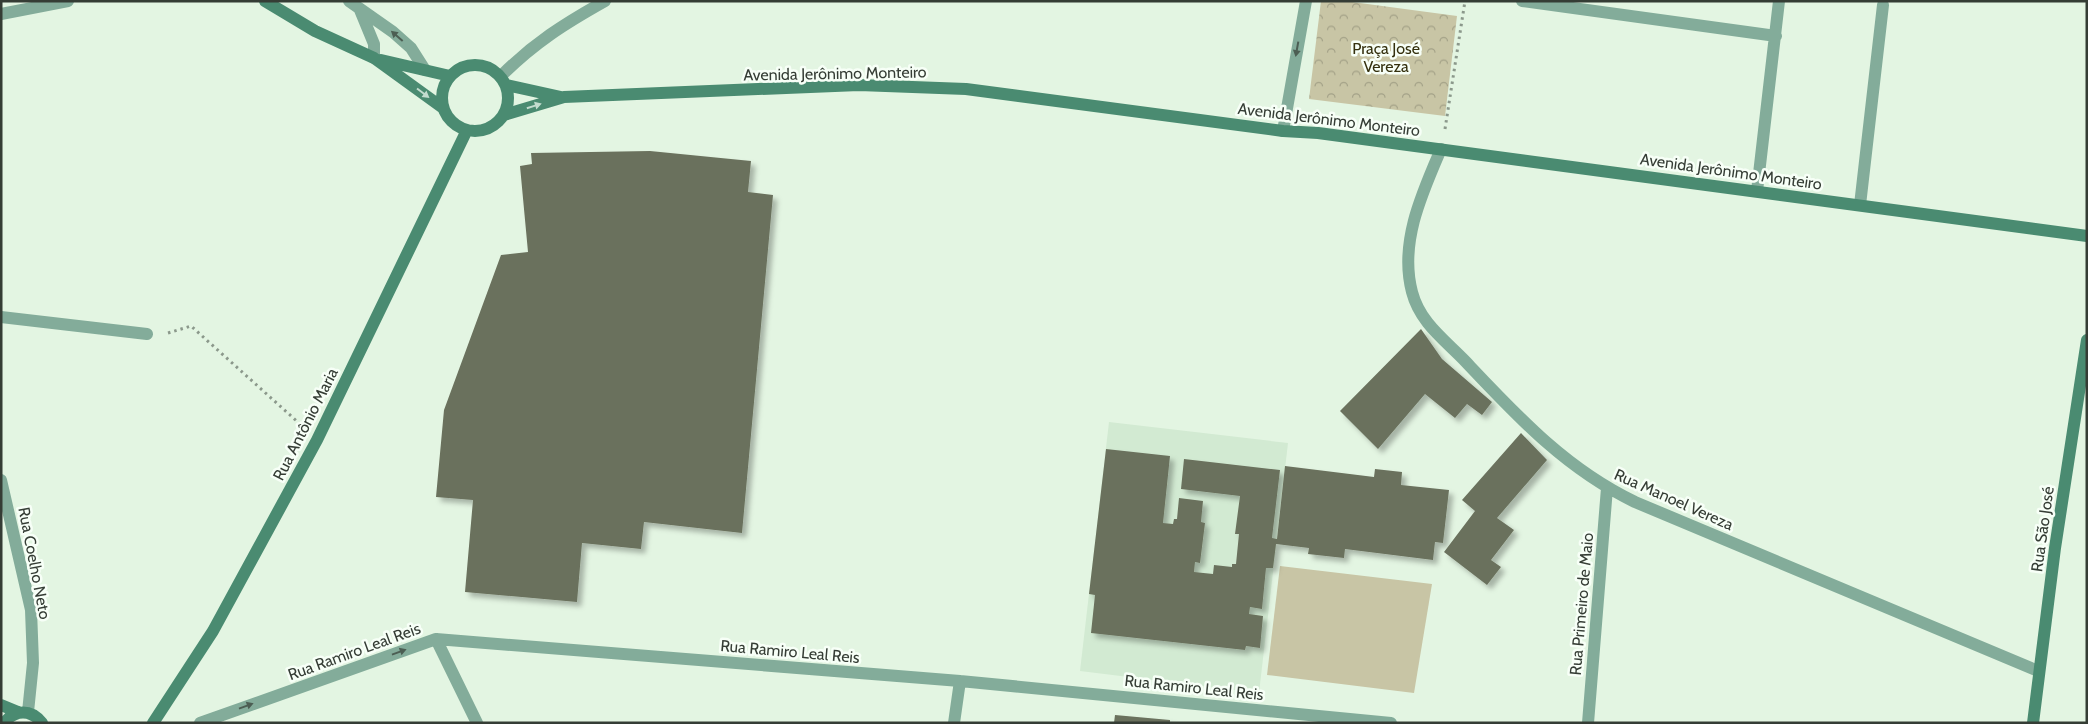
<svg xmlns="http://www.w3.org/2000/svg" width="2088" height="724" font-family="Cabin,sans-serif">
<style>
.built{fill:#d2ead2}
.park{fill:url(#park-crowns)}
.pitch{fill:#c8c5a5}
.building{fill:#6a715d;filter:url(#shadow)}
.lines{fill:none;stroke-linecap:round;stroke-linejoin:round}
.path{stroke:#8b988b;stroke-width:3;stroke-dasharray:2.5 4;stroke-linecap:butt}
.lane{stroke:#83ac9a;stroke-width:12}
.street{stroke:#83ac9a;stroke-width:12}
.secondary{stroke:#4a8b71;stroke-width:12}
.oneway{fill:#4c5e53}
.oneway2{fill:#c3dccf}
.labels{text-anchor:middle;stroke-width:5;stroke-linejoin:round;paint-order:stroke}
.park-label{font-size:16px;fill:#34300e;stroke:#f7fff7}
.street-label{font-size:16px;fill:#353d35;stroke:#f7fff7}
</style>
<defs>
<pattern id="park-crowns" width="20" height="18" patternUnits="userSpaceOnUse" patternTransform="scale(1.25)"><rect width="20" height="18" fill="#c8c5a5"/><path d="M2 6a3 3 0 1 1 6 0M12 15a3 3 0 1 1 6 0" fill="none" stroke="#a3a187"/></pattern>
<filter id="shadow"><feDropShadow dx="4.5" dy="4.5" stdDeviation="2.5" flood-color="#0004"/></filter>
</defs>
<rect width="100%" height="100%" fill="#e3f5e2"/>
<path class="built" d="M1109 422 1288 443 1259 693 1080 671Z"/>
<path class="park" d="M1321 1H1345L1457 16 1445 116 1309 99Z"/>
<path class="pitch" d="M1280 566 1432 584 1414 693 1267 675Z"/>
<path class="building" d="M650 151 751 161 748 192 773 195 742 533 644 522 641 549 582 543 577 602 465 592 473 500 436 497 444 410 501 255 528 252 520 166 532 164 531 153Z
M1421 329 1442 359 1492 402 1482 415 1467 404 1455 418 1425 394 1378 449 1340 411Z
M1521 433 1547 460 1497 518 1514 530 1491 560 1501 567 1487 585 1444 552 1475 511 1462 500Z
M1106 449 1170 456 1163 523 1173 524 1174 519H1177L1179 498 1203 501 1201 522 1205 523 1200 563 1195 562 1194 572 1213 574 1214 565 1232 567V564H1236L1239 534H1235L1240 496 1181 489 1184 459 1280 470 1272 538 1277 539 1285 466 1374 477 1375 469 1402 472 1401 485 1449 490 1443 543 1435 542 1433 560 1345 549 1344 558 1308 554 1309 548 1276 544 1273 568H1266L1262 609 1250 607 1249 614 1263 616 1260 648 1246 646 1245 650 1091 633 1095 595 1089 594Z
M1115 715 1170 720V723H1114Z"/>
<g class="lines">
<path class="path" d="M1445 129 1465 1
M168 333 191 326 300 424"/>
<path class="lane" d="M1860 205 1883 5"/>
<path class="street" d="M349 1 393 32 411 48 425 70
M1522 1 1776 36
M360 10 374 44V58
M1 14 68 1
M501 76C534 43 564 24 605 1
M1283 131 1306 1
M1441 149C1422 193 1399 243 1412 292 1420 323 1445 340 1466 362 1518 417 1566 469 1635 502L2038 671
M1757 191 1779 1
M1 317 147 334
M1 480 31 610 33 663 28 712
M436 639 477 723
M200 723 436 639 960 681 1391 723
M954 723 960 681
M1588 723 1607 488"/>
<path class="secondary" d="M265 1 315 31 374 58 443 108
M381 60 450 76
M442 98a33 33 0 1 1 66 0a33 33 0 1 1-66 0Z
M506 85 561 97
M504 115 564 97 859 85 966 89 1283 131 1318 133 2087 236
M1 705 18 712
M4 723C15 709 31 709 42 723
M153 723 213 631 317 440 467 130
M2033 723 2055 548 2087 340"/>
</g>
<defs><path id="oneway-solid" d="M-6-.8H1V-3.2L6.5 0L1 3.2V.8H-6Z" transform="scale(1.25)"/></defs>
<g class="oneway">
<use href="#oneway-solid" transform="translate(397 36) rotate(-139)"/>
<use href="#oneway-solid" transform="translate(1297 49) rotate(100)"/>
<use href="#oneway-solid" transform="translate(399 652) rotate(-20)"/>
<use href="#oneway-solid" transform="translate(246 706) rotate(-20)"/>
</g>
<g class="oneway2">
<use href="#oneway-solid" transform="translate(423 93) rotate(37)"/>
<use href="#oneway-solid" transform="translate(534 106) rotate(-17)"/>
</g>
<g class="labels">
<g class="park-label">
<text x="1386" y="54">Praça José<tspan x="1386" dy="18">Vereza</tspan></text>
</g>
<g class="street-label">
<text transform="translate(835 73) rotate(-1)" y="6">Avenida Jerônimo Monteiro</text>
<text transform="translate(1329 119) rotate(7)" y="6">Avenida Jerônimo Monteiro</text>
<text transform="translate(1731 171) rotate(8)" y="6">Avenida Jerônimo Monteiro</text>
<text transform="translate(305 424) rotate(-63)" y="6">Rua Antônio Maria</text>
<text transform="translate(1674 499) rotate(24)" y="6">Rua Manoel Vereza</text>
<text transform="translate(2042 529) rotate(-82)" y="6">Rua São José</text>
<text transform="translate(35 563) rotate(79)" y="6">Rua Coelho Neto</text>
<text transform="translate(1581 604) rotate(-85)" y="6">Rua Primeiro de Maio</text>
<text transform="translate(354 651) rotate(-20)" y="6">Rua Ramiro Leal Reis</text>
<text transform="translate(790 651) rotate(5)" y="6">Rua Ramiro Leal Reis</text>
<text transform="translate(1194 687) rotate(6)" y="6">Rua Ramiro Leal Reis</text>
</g>
</g>
<rect width="2088" height="724" fill="none" stroke="#353d35" stroke-width="5"/>
</svg>
